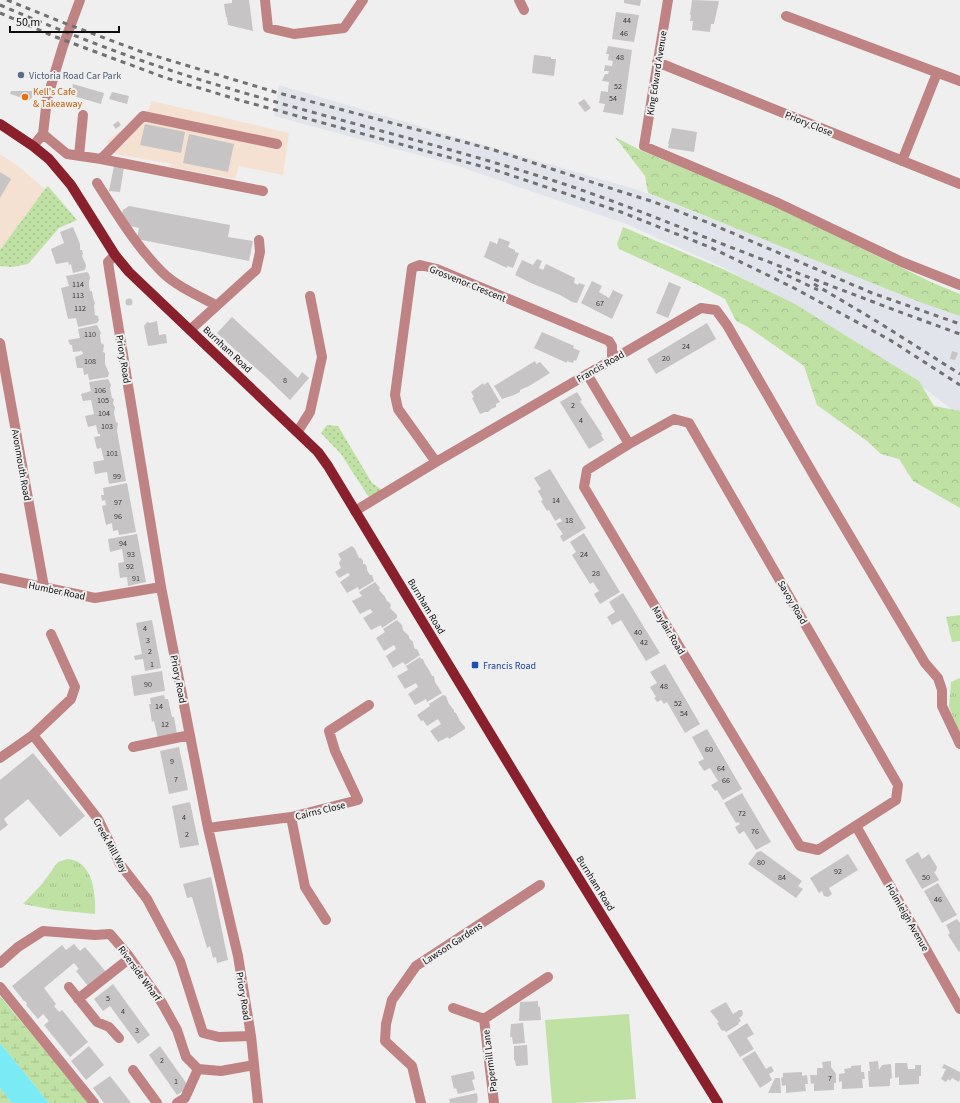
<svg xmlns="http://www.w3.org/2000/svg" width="960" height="1103" font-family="'Source Sans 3',sans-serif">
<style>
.commercial{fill:#f5e1d2}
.built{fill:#e1e4eb}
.grass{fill:url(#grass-dots)}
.forest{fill:url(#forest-crowns)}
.wetland{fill:url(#wetland-marsh)}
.park{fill:url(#park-tufts)}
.pitch{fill:#c0e1a4}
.water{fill:#7aebf4}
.building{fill:#c6c4c4}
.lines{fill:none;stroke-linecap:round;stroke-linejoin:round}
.minor{stroke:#bf8383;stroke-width:10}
.major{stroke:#89202c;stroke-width:10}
.rail{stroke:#717171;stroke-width:3;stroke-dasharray:5 5;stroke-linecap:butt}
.service-dot{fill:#5c6f8a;stroke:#efeff0;stroke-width:1.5}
.food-dot{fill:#e8710a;stroke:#efeff0;stroke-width:1.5}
.transit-dot{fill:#1a4fb4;stroke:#efeff0;stroke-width:1.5}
.labels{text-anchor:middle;stroke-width:4;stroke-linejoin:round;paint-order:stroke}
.number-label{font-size:8px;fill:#3a3a3a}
.street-label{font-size:10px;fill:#0c0c0c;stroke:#efeff0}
.service-label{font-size:10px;fill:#4e5e75;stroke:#efeff0;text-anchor:start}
.food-label{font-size:10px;fill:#c56008;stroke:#efeff0;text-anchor:start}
.transit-label{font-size:10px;fill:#164399;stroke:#efeff0;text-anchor:start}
</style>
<defs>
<pattern id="grass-dots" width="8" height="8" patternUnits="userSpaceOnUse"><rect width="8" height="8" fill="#c0e1a4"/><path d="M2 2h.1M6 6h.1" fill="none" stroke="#a4c08c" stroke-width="1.8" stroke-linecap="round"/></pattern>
<pattern id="forest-crowns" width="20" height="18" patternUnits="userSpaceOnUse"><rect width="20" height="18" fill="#c0e1a4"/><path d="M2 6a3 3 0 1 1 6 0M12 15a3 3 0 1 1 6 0" fill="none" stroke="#a4c08c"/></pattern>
<pattern id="wetland-marsh" width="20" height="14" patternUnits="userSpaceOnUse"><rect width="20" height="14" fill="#c0e1a4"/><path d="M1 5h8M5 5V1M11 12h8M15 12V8" fill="none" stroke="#a4c08c"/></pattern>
<pattern id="park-tufts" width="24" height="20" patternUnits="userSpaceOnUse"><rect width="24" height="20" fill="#c0e1a4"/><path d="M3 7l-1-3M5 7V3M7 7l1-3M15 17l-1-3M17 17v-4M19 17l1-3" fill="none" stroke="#a4c08c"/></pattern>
</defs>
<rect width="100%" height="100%" fill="#efeff0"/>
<path class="commercial" d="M152 101 289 133 283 175 239 166 235 179 171 167V164L115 154 107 141 148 110Z
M0 154 18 166 45 189 0 250Z"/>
<path class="built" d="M279 85 638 190 960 316V416L928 391 861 345 813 316 720 266 626 224 452 164 274 116Z"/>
<path class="grass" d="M48 186 77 220 59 228 28 264 12 267 0 266V250L45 189Z
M327 425 338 426 372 483 382 490 369 497 368 496 341 454 321 433Z"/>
<path class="forest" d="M615 137 642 151 768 203 933 283 960 294V316L917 301 648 193 645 176Z
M623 227 725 270 795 304 919 381 934 406 960 411V508L913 481 899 459 881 454 867 441 817 405 804 366 748 327 736 321 725 299 698 285 619 249 617 244Z
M960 615V641L952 642 946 617Z"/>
<path class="wetland" d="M0 996 80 1093 88 1103H49L0 1043Z
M0 1088 12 1103H0Z"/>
<path class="park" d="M960 678V734L949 707 951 682Z
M67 859C93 860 96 894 95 914L55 910 23 904 42 884 58 862Z"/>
<path class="pitch" d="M629 1014 636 1099 575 1103H552L545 1020Z"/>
<path class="water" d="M0 1043 49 1103H12L0 1088Z"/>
<path class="building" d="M232 0H249L253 31 228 25 227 17H226L224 4 232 3Z
M624 0H641L640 6 624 3Z
M692 0 719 1 714 24H711L710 32 692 30 693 21H690L691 15H690Z
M616 12 639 15 634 42 612 39Z
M608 46 632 50 623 115 603 112 605 104 599 103 601 91 608 92V89L609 82 602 81 605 74H608L609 71H604L605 65 612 66 613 61 608 60 609 54H606Z
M534 55 551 57V59H556L554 76 532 73Z
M73 84 104 93 101 104 70 95Z
M11 91H34L35 92 31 99 29 100 10 94Z
M112 92 129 96 127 104 109 99Z
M584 99 591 108 585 112 578 103Z
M118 121 121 125 116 129 113 125Z
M145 124 185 132 181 153 140 145Z
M672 128 697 132 694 152 668 148 669 144H668Z
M189 134 234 144 228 172 183 163Z
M114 166 124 167 120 192 109 191Z
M0 172 11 179 0 198Z
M129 206 230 225 228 237 253 241 249 261 137 239 139 228 126 225 121 219 123 210Z
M73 227 80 244V250H82L83 254 82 256 86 265 85 270 73 273 71 264 69 265 68 262 56 264 51 249 64 243 60 232Z
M499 238 510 242 508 247 515 250V252L519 253 513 268 507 266V268L484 257 490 241 497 244Z
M537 259 542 261 539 268 543 270 546 264 575 278 574 283 578 285 579 283 585 285 577 303 572 302 560 295 531 283 515 275 522 260 533 265Z
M87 272 89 274 90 278 89 281V286L90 291H92L93 298 95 303 94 306 95 315 98 316 99 320 97 323 78 327 76 318 68 319 61 288 69 286 66 276Z
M592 281 602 286 599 292 609 298 613 290 623 295 612 319 581 303Z
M669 282 681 287 668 318 656 313Z
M125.5 302a3.5 3.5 0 1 1 7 0a3.5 3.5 0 1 1-7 0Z
M232 317 298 378 302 372 309 378 290 400 266 377 242 356 217 333Z
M157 321 159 335 166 334 167 343 148 346 144 326 147 322 150 323Z
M707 323 716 339 656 374 647 359Z
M97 325 101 333 100 335 101 343 104 345 103 352 105 353V364L109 373 108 377 89 380 88 374 84 375 83 368H77L75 357 83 354 82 351 73 352 72 345H70L68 340 80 338 78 329Z
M542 332 574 346 573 348 580 351 576 361 574 360 573 363 567 361V363L534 348Z
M952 351 958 353 955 360 950 359Z
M535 361 536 364 540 362 550 373 529 386 520 390V392L514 395 502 399 494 386Z
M108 379 111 385 110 388 112 398 114 399 113 404 115 407 114 413 115 418 116 422 118 423 117 431 126 481 109 484 107 472 95 474 93 462 104 460 101 448 97 449 94 437 100 436V434H98L96 425 88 427 85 416 94 414 91 400 83 401 81 394 91 391 89 382Z
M488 382 500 402 496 404V407L491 409 488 412H485L480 414 472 398 474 397 471 392 483 383 484 385Z
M577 392 582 400 580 401 602 434 601 435 604 440 589 449 560 402Z
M550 469 586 528 563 542 560 536 563 534 556 524 562 521 560 518 555 521 549 510 547 511 541 501 543 500 538 491 541 489 534 478Z
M127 483 136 532 119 535 118 530 113 531 112 523 106 525 102 506 106 505 105 500 102 501 101 495H104L103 488Z
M584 533 620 592 600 604 594 594 599 591 593 582 590 584 572 555 576 552 570 542Z
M137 534 146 582 128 586 127 577 120 578 118 563 124 562 122 549 110 552 108 539Z
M352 546 355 549 359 558H361L363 561V564H365L367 567V570L370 575H372L374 581 359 590 358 587 347 593 340 582 350 575 348 573 339 578 335 572 341 568 339 563 341 559 338 554Z
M375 582 380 588 379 590 381 592 383 595H384L387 601 389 602 391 605 390 608 397 615V618L382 628 381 625 371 630 363 618 373 612 370 609 360 614 352 601 362 596 359 592Z
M623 593 660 653 646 661 621 620 612 625 607 617 615 612 609 602Z
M152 620 161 668 145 671 143 659 135 660 134 656 142 654 136 623Z
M397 620 402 625 403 630 409 636V638L413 642 414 647 415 649H417L420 655 405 665 403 662 393 668 386 656 396 649 394 645 384 651 376 638 385 632 383 629Z
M420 657 421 659H423L425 664 429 670 432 676H434L435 682 442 693 427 702 426 699 415 705 408 694 418 687 416 683 405 689 397 676 408 670 406 666Z
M665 664 700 724 685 733 667 702 664 704 661 700 657 702 654 698 656 697 650 687 657 683 650 672Z
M162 671 165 691 134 696 131 676Z
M164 695 165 699H168L172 717H174L177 734 158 738 154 721 152 722 149 704H151L150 698Z
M443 695 446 696 449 704 454 710V712L456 713 460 721 465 727V729L449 739 448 737 438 742 430 731 441 724 438 719 427 726 423 720 421 721 417 715 430 706 429 704Z
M707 729 742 789 723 800 717 790 715 791 711 785 718 781 710 768 704 771 698 762 704 759 692 737Z
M179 747 188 790 169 794 160 751Z
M33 753 85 816 60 837 28 799 4 819 8 825 0 831V780Z
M742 793 771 842 756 850 744 831 739 834 735 827 740 824 738 822 736 823 724 803Z
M190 802 199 845 180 848 172 806Z
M761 851 802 881 798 886 803 889 796 898 748 864 757 852Z
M918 852 922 859 929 854 937 867 936 871 934 872 939 880 922 889 905 860Z
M848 854 858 870 829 888 832 894 828 897 824 896 822 891 819 893 810 878Z
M211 877 228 960 217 963 216 957 213 958 210 946 207 948 192 897 187 898 183 884Z
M938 883 957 915 942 923 924 891Z
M957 919 960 923V951L959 952 948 935 950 933 946 925Z
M74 944 80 951 85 947 106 972 88 986 76 971 79 969 74 963 44 988 56 1004 54 1006 59 1012 62 1010 88 1042 70 1057 44 1025 49 1021 43 1014 38 1019 26 1005 27 1004 25 1001H24L12 986 62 945 66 950Z
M113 984 150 1035 138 1044 110 1006 103 1011 94 999Z
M538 1001V1006L540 1007 541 1020 519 1021 520 1002Z
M726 1002 733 1014 739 1010H742L743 1013 742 1016 739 1018 741 1021 738 1023 739 1024 726 1032 724 1030 722 1031 717 1023 719 1022 710 1011Z
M523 1023 525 1043 513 1044 512 1037H510L511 1024Z
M747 1023 754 1034 747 1038 754 1049 740 1057 727 1036Z
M527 1045 528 1065 516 1066 515 1060H514V1046Z
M89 1046 104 1065 86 1080 71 1061Z
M160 1046 189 1087 177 1095 149 1055Z
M755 1051 766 1069 771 1066 774 1071 769 1074 772 1080 760 1088 742 1059Z
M831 1061V1067L836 1074V1083H834V1090L814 1091V1083L811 1084 810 1075H817V1068H823L822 1062Z
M878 1061 879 1070 882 1065 891 1064 892 1078 890 1079V1086L869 1087 868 1071H870L869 1062Z
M895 1063H907L908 1069H915V1065H921V1076H919V1084L899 1085V1077L895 1078Z
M944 1064 960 1072V1079L959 1082 952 1078 950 1081 948 1079 946 1082 941 1079 946 1069 942 1068Z
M861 1065V1072H864L865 1079H862L863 1088 842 1089V1081L839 1082V1074L845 1073 844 1069 851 1068V1066Z
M473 1071 475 1079 472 1080 475 1090 458 1094 456 1088 454 1089 451 1076Z
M802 1072V1076L807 1075 808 1084H805L806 1091 786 1093V1085L782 1086 781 1078 783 1077V1073Z
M110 1076 125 1095 131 1103H104L93 1088Z
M775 1078H780L781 1093H768Z
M477 1093 478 1101H477V1103H450L449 1099Z"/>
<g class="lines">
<path class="minor" d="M265 0 268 28 294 34 344 28 363 0
M519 0 524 10
M668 0 644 146 776 202 902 262 960 285
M786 16 960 81
M657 62 960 184
M43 134 67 154 101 159 143 116 277 144
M33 146 43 134 47 99 63 46 80 0
M79 156 83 115
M101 159 263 191
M902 161 937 73
M97 183C117 214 136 246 162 272 176 286 199 296 216 305
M115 255 108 262 110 275 161 587 208 828 238 956 251 1036 258 1103
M190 330 256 270 260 252 259 240
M0 343 44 587
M587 374 629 444 587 470 584 487 668 628 800 846 818 850 896 800 898 785 689 423 674 419 629 444
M298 431 310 412 322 357 310 296
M436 462 398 409 395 395 412 268 420 265 437 269 609 341 612 346V360
M355 511 436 462 701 308 716 310 727 325 816 479 925 663 938 678 942 690V706L960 744
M0 578 95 598 161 587
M51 634 75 687 71 699 33 735 98 819 120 864 147 899 180 961 203 1033 219 1037 251 1036
M133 747 190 735
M0 758 33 735
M291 817 305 887 326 920
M856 826 960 1009
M208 828 291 817 358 800 335 751 329 731 369 705
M0 963 18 947 43 931 95 935 110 934 128 955 162 1003 177 1030 186 1057 198 1069 221 1071 254 1065
M0 987 94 1103
M69 987 97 1022 109 1027 119 1038
M78 999 130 958
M453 1008 484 1019
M133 1070 157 1103
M177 1103 185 1098 198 1069
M421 1103 412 1066 385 1041 386 1024 392 1000 416 966 540 885
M494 1103 484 1019 548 977"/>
<path class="major" d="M0 124 33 146 49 159 71 185 115 255 129 272 318 452 328 466 542 819 718 1103"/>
<path class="rail" d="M7 0 59 21 142 52 275 92 494 150 616 190 654 202 709 223 872 293 960 324
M0 5C66 33 132 59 201 80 321 117 444 145 564 184 614 201 663 220 712 240 795 272 877 304 960 334
M0 13 53 36 163 77 239 100 495 170 621 212 712 248 794 288 890 340 960 385
M778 271 818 290
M814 284 878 322 960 374"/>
</g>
<circle class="service-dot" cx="21" cy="75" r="4"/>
<circle class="food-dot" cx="25" cy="97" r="4"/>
<rect class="transit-dot" x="471" y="661" width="8" height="8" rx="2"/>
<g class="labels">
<g class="number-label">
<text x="627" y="23">44</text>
<text x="624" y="36">46</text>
<text x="620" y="60">48</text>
<text x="618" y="89">52</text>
<text x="613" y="101">54</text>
<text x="78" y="287">114</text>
<text x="78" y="298">113</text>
<text x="600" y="306">67</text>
<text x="80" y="311">112</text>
<text x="90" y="337">110</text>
<text x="686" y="349">24</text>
<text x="666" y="361">20</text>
<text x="90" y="364">108</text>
<text x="285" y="383">8</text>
<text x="100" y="393">106</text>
<text x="103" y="403">105</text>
<text x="573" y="408">2</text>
<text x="104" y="416">104</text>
<text x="581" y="423">4</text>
<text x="107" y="429">103</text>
<text x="112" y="456">101</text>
<text x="117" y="479">99</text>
<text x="556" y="503">14</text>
<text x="118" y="505">97</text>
<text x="118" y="519">96</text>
<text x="569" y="523">18</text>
<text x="123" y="546">94</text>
<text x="131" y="557">93</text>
<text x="584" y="557">24</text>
<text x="130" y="569">92</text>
<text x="596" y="576">28</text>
<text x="136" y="581">91</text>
<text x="145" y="631">4</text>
<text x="638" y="635">40</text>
<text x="148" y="643">3</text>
<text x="644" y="645">42</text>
<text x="150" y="654">2</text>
<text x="152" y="667">1</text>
<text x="148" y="687">90</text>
<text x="664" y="689">48</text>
<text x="678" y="706">52</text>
<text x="159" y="709">14</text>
<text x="684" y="716">54</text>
<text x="165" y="727">12</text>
<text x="709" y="752">60</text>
<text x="172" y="764">9</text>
<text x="721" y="771">64</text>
<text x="176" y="782">7</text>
<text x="726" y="783">66</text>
<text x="742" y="816">72</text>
<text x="184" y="820">4</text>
<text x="755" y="834">76</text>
<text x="187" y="837">2</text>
<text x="761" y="865">80</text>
<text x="838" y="874">92</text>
<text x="782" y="880">84</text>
<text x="926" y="880">50</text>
<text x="938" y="902">46</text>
<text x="108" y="1001">5</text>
<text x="123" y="1014">4</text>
<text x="137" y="1033">3</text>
<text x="162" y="1063">2</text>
<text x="830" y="1081">7</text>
<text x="176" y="1084">1</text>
</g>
<g class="street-label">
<text transform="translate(656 73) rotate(-81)" y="4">King Edward Avenue</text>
<text transform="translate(809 123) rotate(22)" y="4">Priory Close</text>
<text transform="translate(468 283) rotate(22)" y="4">Grosvenor Crescent</text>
<text transform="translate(228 349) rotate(43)" y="4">Burnham Road</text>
<text transform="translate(124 359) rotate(81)" y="4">Priory Road</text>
<text transform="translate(600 366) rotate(-30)" y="4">Francis Road</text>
<text transform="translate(22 465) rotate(80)" y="4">Avonmouth Road</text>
<text transform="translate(57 590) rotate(12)" y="4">Humber Road</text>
<text transform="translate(793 602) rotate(60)" y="4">Savoy Road</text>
<text transform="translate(427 606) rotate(59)" y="4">Burnham Road</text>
<text transform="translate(669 630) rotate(59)" y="4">Mayfair Road</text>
<text transform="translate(179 679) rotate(79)" y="4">Priory Road</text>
<text transform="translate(320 810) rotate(-14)" y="4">Cairns Close</text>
<text transform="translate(111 845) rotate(61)" y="4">Creek Mill Way</text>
<text transform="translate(596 883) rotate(58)" y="4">Burnham Road</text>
<text transform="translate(908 917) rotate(60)" y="4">Holmleigh Avenue</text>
<text transform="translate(452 943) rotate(-33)" y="4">Lawson Gardens</text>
<text transform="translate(140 973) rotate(54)" y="4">Riverside Wharf</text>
<text transform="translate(244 996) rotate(81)" y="4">Priory Road</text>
<text transform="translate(489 1061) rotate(-97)" y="4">Papermill Lane</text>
</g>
<g class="service-label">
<text x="29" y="79">Victoria Road Car Park</text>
</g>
<g class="food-label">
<text x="33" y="95">Kell's Cafe<tspan x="33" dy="12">&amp; Takeaway</tspan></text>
</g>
<g class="transit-label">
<text x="483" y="669">Francis Road</text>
</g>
</g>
<path d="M10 26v6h109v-6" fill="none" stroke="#0c0c0c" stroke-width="2"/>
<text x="16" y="26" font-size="12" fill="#0c0c0c" stroke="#efeff0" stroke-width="3" paint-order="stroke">50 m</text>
</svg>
